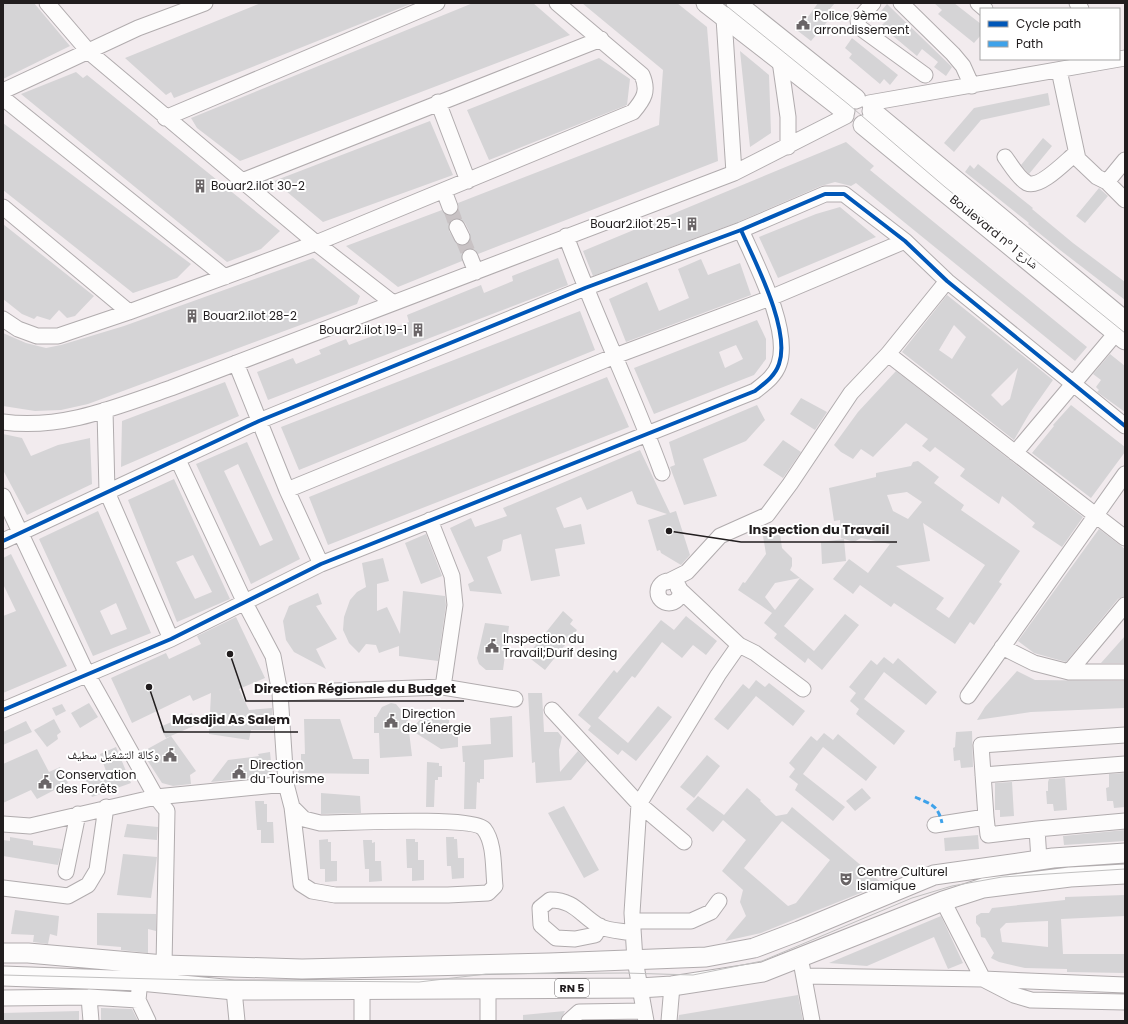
<svg xmlns="http://www.w3.org/2000/svg" width="1128" height="1024" font-family="Poppins,'Noto Naskh Arabic',sans-serif">
<style>
.building{fill:#d5d4d6;fill-rule:evenodd}
.lines{fill:none;stroke-linecap:round;stroke-linejoin:round}
.minor-tunnel{stroke:#c8c2c4;stroke-width:15;stroke-dasharray:15 8;stroke-linecap:butt}
.minor-casing{stroke:#b1acae;stroke-width:17}
.major-casing{stroke:#b1acae;stroke-width:21}
.minor{stroke:#fdfcfc;stroke-width:15}
.major{stroke:#fdfcfc;stroke-width:19}
.tram{stroke:#c1c0c0;stroke-width:1}
.quiet{stroke:#3ea2ea;stroke-width:3;stroke-dasharray:6 3;stroke-linecap:butt}
.cycleway-casing{stroke:#fff;stroke-width:6}
.cycleway{stroke:#0057b8;stroke-width:4}
.labels{text-anchor:middle;stroke-width:4;stroke-linejoin:round;paint-order:stroke}
.shield{fill:#fff;stroke:#646162;stroke-width:1}
.shield-label{font-size:11px;font-weight:bold;fill:#211d1e}
.poi-label{font-size:12px;fill:#211d1e;stroke:#fff;text-anchor:start}
.street-label{font-size:12px;fill:#211d1e;stroke:#fff}
.leader{fill:none;stroke:#211d1e;stroke-width:1.5}
.callout-dot{fill:#211d1e;stroke:#fff;stroke-width:1.5}
.callout-label{font-size:13px;text-anchor:middle;font-weight:bold;fill:#211d1e;stroke:#fff;stroke-width:4;stroke-linejoin:round;paint-order:stroke}
</style>
<rect width="100%" height="100%" fill="#f2ebee"/>
<path class="building" d="M3 3H34L70 46 3 79Z
M261 3H413L174 98 171 92 166 95 125 58Z
M473 3H533L570 35 240 161 197 128 191 118Z
M582 3H677L707 27 718 161 478 254 475 250 467 249 463 252 462 261 398 287 346 246 442 210 448 216 454 215 459 209 458 203 659 125 663 70ZM458 218 465 223 470 233V242L466 245 457 244 449 231 450 222Z
M818 3H835L822 18 827 22 811 41 798 31Z
M934 3H954L981 24V35L974 43 938 14 942 10Z
M887 4 952 67 946 76 934 67 938 62 922 49 917 56 881 26 885 22 877 16Z
M852 38 898 75 890 85 884 79 880 84 849 58 852 54 845 48Z
M740 51 769 75 771 133 750 147Z
M599 58 630 79 627 105 489 160 467 110Z
M76 72 83 78 87 75 280 231 261 249 227 262 21 94Z
M1048 93 1050 105 981 120 954 152 944 143 974 108Z
M430 121 453 175 323 222 274 181Z
M3 123 191 264 177 278 133 293 3 190Z
M1043 138 1052 146 1029 174 1021 165Z
M846 142 874 166 870 170 1087 347 1075 361 856 183 851 186 835 182 821 186 738 222 593 276 583 251Z
M978 164 1033 208 1032 209 1073 243 1125 282V300L1060 250 1028 224 1029 223 965 172 970 165 974 169Z
M1099 188 1108 196 1085 223 1076 216Z
M840 207 876 237 778 278 759 237 816 214Z
M3 224 94 296 75 316 67 318 59 310 50 320 37 316 34 319 22 314 3 299Z
M313 258 360 296 357 304 88 404 61 410 35 411 3 406V333L26 343 46 348 61 345 124 326Z
M558 258 568 285 268 400 257 372 293 358 296 364 321 354 319 350 346 339 349 345 409 322 407 315 481 285 484 293 513 281 512 276Z
M701 259 708 275 740 263 751 295 626 342 609 299 647 282 659 311 689 298 678 269Z
M947 295 1053 380 1029 414 1014 440 902 352ZM954 325 966 337 952 359 939 350ZM1018 368 1010 399 1002 406 991 395Z
M580 311 595 350 299 470 281 427Z
M757 320 766 339V359L754 375 654 414 634 368ZM736 345 743 359 725 368 719 352Z
M1110 354 1125 366V412L1097 392 1099 390 1096 387 1101 380 1093 374Z
M896 371 1083 517 1062 547 1032 527 1035 523 1002 496 999 504 960 476 965 469 935 447 930 452 922 446 928 439 906 423 873 457 861 449 853 459 841 452 834 445 858 412Z
M607 377 629 427 328 545 309 497Z
M225 382 239 416 121 467 122 421Z
M801 398 827 412 815 430 790 414Z
M757 405 765 420 746 441 703 459 717 496 684 505 670 467 675 465 669 442Z
M1071 405 1125 447V452L1091 498 1032 453 1054 426 1053 425Z
M3 434 22 438 31 456 58 445 90 438 92 484 27 515 3 470Z
M783 440 801 452 783 478 763 465Z
M247 442 300 559 251 584 196 464ZM238 464 273 540 260 546 224 471Z
M640 450 670 513 676 511 690 555 681 565 661 553 660 550 657 551 648 520 667 514 637 504 632 491 587 510 581 497 556 508 564 528 581 524 585 544 555 549 560 576 531 581 521 534 503 540 501 551 487 557 502 594 470 591 468 584 474 581 450 528 471 518 475 527 507 516 503 508Z
M918 461 939 477 934 483 964 505 961 510 1020 551 999 582 1002 584 974 625 970 622 955 644 894 603 891 607 860 585 853 594 833 579 849 559 868 573 890 544 861 538 854 542 841 538 840 520 834 521 829 488 876 477V473L911 466 913 462ZM907 492 922 502 908 519 893 511 887 495ZM923 523 985 565 949 618 936 609 944 598 896 566 930 561Z
M174 479 230 599 177 622 128 500ZM193 555 212 592 195 599 176 562Z
M98 511 151 633 93 656 39 539ZM116 603 127 629 111 635 100 611Z
M1099 529 1125 549V596L1118 599 1066 662 1034 653 1018 641Z
M426 534 442 576 421 584 405 543Z
M780 534 782 548 792 558V566L790 570 800 578 775 583 765 597 775 610 800 578 814 589 784 626 814 651 845 614 859 625 822 670 808 658 805 663 774 638 777 634 764 623 772 613 738 590 743 582 745 583 766 554 763 536Z
M844 539 846 561 822 564 821 542Z
M11 554 67 666 3 693V616L16 611 3 584V558Z
M383 558 389 581 377 584V611L387 607 400 634 403 591 445 596 446 605 438 661 399 656V646L379 653 376 645 366 644 359 653 349 643 343 630 344 617 350 600 357 592 366 587 362 563Z
M318 593 322 604 316 606 337 639 316 649 326 669 294 652 286 640 283 621 289 606Z
M563 611 573 620 570 624 577 630 545 670 527 656Z
M686 616 717 641 706 655 693 645 682 658 662 642 635 678 632 676 598 718 628 743 658 706 672 717 636 761 622 750 618 755 588 730 591 726 578 715 614 670 617 673 661 620 674 630Z
M236 617 265 678 239 689 249 710 272 708 273 730H251L249 740 209 734 211 693 193 701 190 695 132 723 111 678 166 653 169 659 201 644 197 636Z
M485 623 509 626 503 670H486L479 664 477 658Z
M1125 636V663H1101Z
M884 657 893 664 898 658 937 692 926 705 884 672 864 699 905 731 894 745 856 714 859 709 850 701 856 693 849 687 871 660 877 665Z
M1017 671 1035 680 1125 681V708L1031 712 977 720 985 707Z
M756 680 765 687 769 683 805 711 793 726 756 696 728 730 714 719 743 684 749 689Z
M528 693H542L544 732H558L562 737 559 750 560 772 578 751 587 761 571 780 536 783 535 762 532 763Z
M89 703 98 717 80 728 71 713Z
M391 703 396 704 405 715H407L412 756 380 758 379 733H374V717H376L382 707Z
M62 704 66 711 56 716 52 708Z
M429 709 437 715 445 714 449 718V724L458 723V747L441 749 411 730Z
M192 713 196 725 166 738 160 727Z
M512 716 513 757 484 760V779H480V783L477 782 476 809H464L465 762H463L462 746 491 744 490 718Z
M54 719 61 732 57 735 58 739 47 747 34 730Z
M304 719H340L353 759H369V774L298 773V760H301V754H305Z
M26 721 32 732 3 745V732Z
M972 731 973 767 961 768 960 760 954 761 953 748 955 747 956 732Z
M824 733 833 740 838 734 877 767 866 781 823 747 803 774 845 807 833 821 795 790 798 784 789 777 795 769 789 763 811 736 817 741Z
M171 736 196 771 190 775 191 784 173 786 162 783 142 752Z
M116 747 131 783 92 797 86 780 106 771 100 754Z
M37 749 49 772 60 767 68 783 37 799 31 790 3 803V764Z
M270 752 272 771 263 777 211 782 228 760 259 756 258 754Z
M707 755 720 766 694 798 680 787Z
M427 762 439 763V766H442V777H438V780H435L434 807H426Z
M1125 773V807L1114 808 1113 801H1107L1106 788 1109 787V774Z
M1065 778 1067 810 1054 811 1053 804H1047L1046 791H1048V782L1049 779Z
M1012 782 1014 816 1000 817V810H995V783Z
M747 788 761 800 760 801 776 816 787 814 792 807 883 884 761 933 725 941 746 916 740 902 743 890 722 871 746 840 723 820 713 832 686 809 698 796 724 815ZM782 821 830 860 796 903 788 906 744 868Z
M862 788 871 798 855 811 846 801Z
M321 793 360 796 361 813 321 814Z
M255 801H264V804H267V822H273L274 843H261V830H257Z
M564 806 599 870 584 878 548 813Z
M127 824 158 827 157 840 124 837Z
M1125 830V841L1064 845 1063 836Z
M978 835 979 849 945 851 944 838Z
M10 837 33 841V845L62 849 58 865 3 856V840L10 841Z
M446 837H454V839H457L458 858H464V878L452 879 451 866H447Z
M328 839V842H331V861H337V881L325 882V869H320L319 840Z
M406 839H415V842H418V860H424V880L412 881V868H407Z
M363 840H372V843L375 842V861H381L382 881 369 882V869H365Z
M123 854 157 857 151 898 117 895Z
M1125 895V916L1061 919 1063 954H1125V973L1067 972V969L1025 968 999 962 991 958 994 953 985 938 981 937 980 928 976 923V916L981 913H989L992 908 1065 900V897ZM1048 921V947L1002 942 1000 929 1006 923Z
M15 910 59 916 57 936 50 934 48 944 33 942 34 935 11 934Z
M97 913 156 914V931L148 929V953L121 950V947L97 945Z
M941 916 963 963 948 969 934 937 867 966 829 963Z
M798 995 803 1021H678L679 1015Z
M101 1008 132 1009 138 1021H101Z
M79 1011V1021H3V1013Z
M565 1011 560 1021H523V1015Z"/>
<g class="lines">
<path class="minor-tunnel" d="M450 207 457 227
M462 237 470 257"/>
<g class="minor-casing">
<path id="minor" d="M47 3 89 52 316 243 393 303
M873 3 858 20 859 27 925 75
M901 3 953 54 963 66 972 86
M978 3 985 9
M1077 3 1081 9
M724 18 734 173
M780 61 788 117V147
M1059 70 1078 159 1097 177 1107 182 1125 200
M3 91 138 28 205 3
M3 98 225 277
M438 102 468 181
M869 103 1125 58
M165 118 437 3
M1005 157C1011 165 1018 178 1027 183 1040 189 1066 161 1076 153
M242 181 601 39
M1107 182 1125 160
M444 191 450 207
M3 207 129 312
M457 227 462 237
M566 236C595 316 633 393 662 473
M470 257 476 272
M3 319 18 329 37 336H58L129 312 316 243 633 112C644 99 649 91 642 75L557 3
M888 354 1125 538
M236 363 287 490 321 564
M105 410 107 492 171 639
M3 422C62 430 116 407 171 388L734 173 846 116
M1015 453 1116 333
M178 460 245 603 273 656 280 693 286 784 292 807 304 819 320 823C344 823 473 816 484 829 495 843 493 869 495 886L488 893 448 895H335L312 891 301 884 292 807
M287 490 615 356 770 298 905 241
M3 496 87 674 156 797 286 784
M430 520 452 576 455 605 443 687
M3 541 259 421 585 288 741 230 825 194H844L905 241 947 281 1125 426
M658 592a11 11 0 1 1 22 0a11 11 0 1 1-22 0Z
M667 582 687 572 720 536 767 515 790 484 851 393 888 354 947 281
M678 588 739 645 755 653 803 689
M1002 647 1034 663 1069 672H1125
M1069 672 1125 605
M280 693 443 687 515 699
M968 696 1125 474
M3 710 171 639 321 564 755 391C765 383 775 376 779 364 791 330 755 262 741 230
M552 710 639 804 684 842
M983 775 1125 764
M986 817 981 745 1125 735
M3 824 30 826 156 797 167 811 164 965
M935 825 986 817 988 835 1037 829 1039 860
M1037 829 1125 821
M66 872 78 814
M3 888 68 896 88 885 97 870 106 807
M943 901 983 979 1125 985
M633 921H691L711 912 719 901
M600 926 595 935 575 939 556 938 541 925 540 908 550 900C575 900 580 915 599 926 608 931 623 931 633 933
M802 967 812 1021
M804 976 983 979 1014 995 1031 1000 1125 1002
M488 989V1021
M139 990 138 1000 148 1021
M234 990 237 1021
M89 997 91 1021
M3 998 89 997 138 1000
M362 1021V990
M569 1021 579 1012 644 1011
M646 1021 635 960 632 913 639 804 718 675 739 645
M669 1021 672 986"/>
</g>
<g class="major-casing">
<path id="major" d="M706 3 845 111
M736 3 856 99
M872 111 1125 321
M863 125 1125 340
M3 953H28L164 965 302 969 549 963 706 957 754 948 799 931 934 875 1053 858 1125 853
M3 976 140 981 234 990 639 988 672 986 763 972 943 901 983 888 1070 877 1125 874"/>
</g>
<use href="#minor" class="minor"/>
<use href="#major" class="major"/>
<path class="tram" d="M723 3 848 104 945 187 1125 333
M3 975 196 980 419 982 486 974 625 973 693 975 762 961 912 898 952 886 1002 877 1125 869"/>
<path class="quiet" d="M915 797C931 804 938 805 942 823"/>
<g class="cycleway-casing">
<path id="cycleway" d="M3 541 259 421 585 288 741 230 825 194H844L905 241 947 281 1125 426
M3 710 171 639 321 564 755 391C765 383 775 376 779 364 791 330 755 262 741 230"/>
</g>
<use href="#cycleway" class="cycleway"/>
</g>
<defs>
<g id="civic-bare" transform="scale(1.08)"><path d="M-.6-6.5H3V-4.5H.6V-3L4-1V1h2V6H-6V1h2V-1L-.6-3ZM-1.2 2.5V6h2.4V2.5Z" fill="#6a6567" stroke="#fff" stroke-width="2.5" paint-order="stroke"/></g>
<g id="building-bare" transform="scale(1.08)"><path d="M-4-6H4V6H1V3H-1V6H-4ZM-2.5-4.3h1.7v1.8h-1.7ZM.8-4.3h1.7v1.8H.8ZM-2.5-1h1.7V.8h-1.7ZM.8-1h1.7V.8H.8Z" fill="#6a6567" stroke="#fff" stroke-width="2.5" paint-order="stroke"/></g>
<g id="theatre-bare" transform="scale(1.08)"><path d="M-5-5.5Q0-4 5-5.5V0Q5 5 0 6Q-5 5-5 0ZM-3.3-2.5H-1v1.5H-3.3ZM1-2.5H3.3v1.5H1ZM-2.8 1Q0 5.5 2.8 1Z" fill="#6a6567" stroke="#fff" stroke-width="2.5" paint-order="stroke"/></g>
</defs>
<g fill-rule="evenodd">
<use href="#civic-bare" x="803" y="23"/>
<use href="#building-bare" x="200" y="186"/>
<use href="#building-bare" x="692" y="224"/>
<use href="#building-bare" x="192" y="316"/>
<use href="#building-bare" x="418" y="330"/>
<use href="#civic-bare" x="492" y="646"/>
<use href="#civic-bare" x="391" y="721"/>
<use href="#civic-bare" x="170" y="755"/>
<use href="#civic-bare" x="239" y="772"/>
<use href="#civic-bare" x="45" y="782"/>
<use href="#theatre-bare" x="846" y="879"/>
</g>
<g class="labels">
<rect class="shield" x="555" y="979" width="34" height="18" rx="3"/>
<g class="shield-label">
<text x="572" y="992">RN 5</text>
</g>
<g class="poi-label">
<text x="814" y="20">Police 9ème<tspan x="814" dy="14">arrondissement</tspan></text>
<text x="211" y="190">Bouar2.ilot 30-2</text>
<text x="681" y="228" text-anchor="end">Bouar2.ilot 25-1</text>
<text x="203" y="320">Bouar2.ilot 28-2</text>
<text x="407" y="334" text-anchor="end">Bouar2.ilot 19-1</text>
<text x="503" y="643">Inspection du<tspan x="503" dy="14">Travail;Durif desing</tspan></text>
<text x="402" y="718">Direction<tspan x="402" dy="14">de l'énergie</tspan></text>
<text x="159" y="759" text-anchor="end">وكالة التشغيل سطيف</text>
<text x="250" y="769">Direction<tspan x="250" dy="14">du Tourisme</tspan></text>
<text x="56" y="779">Conservation<tspan x="56" dy="14">des Forêts</tspan></text>
<text x="857" y="876">Centre Culturel<tspan x="857" dy="14">Islamique</tspan></text>
</g>
<g class="street-label">
<text transform="translate(994 232) rotate(39)" y="4">Boulevard n° شارع 1</text>
</g>
</g>
<path class="leader" d="M669 531L741 542H897M230 654L246 701H464M149 687L164 732H298"/>
<g class="callout-dot">
<circle cx="669" cy="531" r="4"/>
<circle cx="230" cy="654" r="4"/>
<circle cx="149" cy="687" r="4"/>
</g>
<g class="callout-label">
<text x="819" y="534">Inspection du Travail</text>
<text x="355" y="693">Direction Régionale du Budget</text>
<text x="231" y="724">Masdjid As Salem</text>
</g>
<rect width="1128" height="1024" fill="none" stroke="#211d1e" stroke-width="8"/>
<rect x="980" y="8" width="140" height="52" fill="#ffffff" stroke="#a6a5a5"/>
<rect x="988" y="21" width="20" height="6" fill="#0057b8" stroke="#a6a5a5"/>
<text x="1016" y="28" font-size="12" fill="#211d1e">Cycle path</text>
<rect x="988" y="41" width="20" height="6" fill="#3ea2ea" stroke="#a6a5a5"/>
<text x="1016" y="48" font-size="12" fill="#211d1e">Path</text>
</svg>
